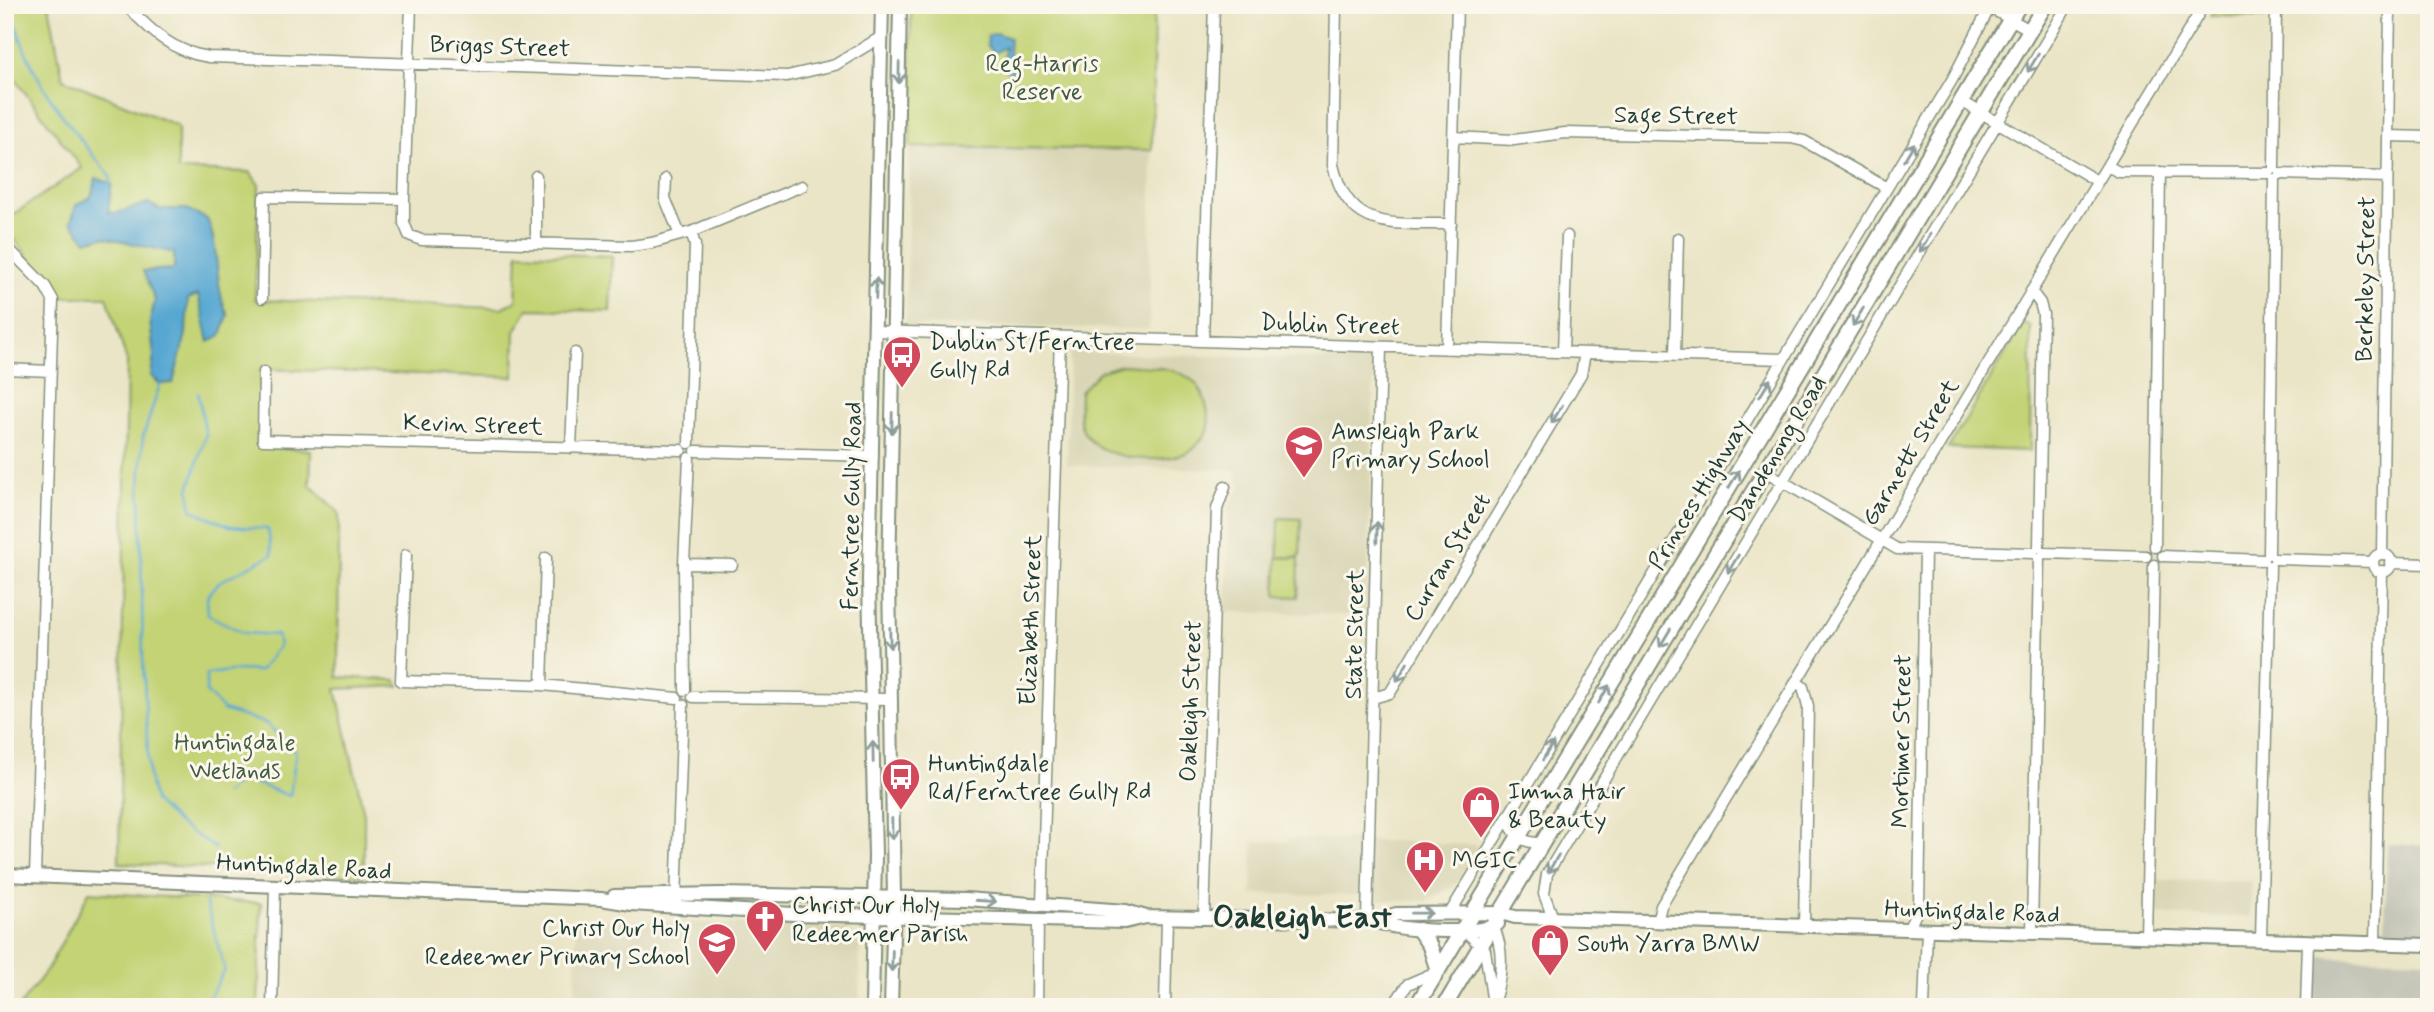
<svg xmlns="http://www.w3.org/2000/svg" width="2434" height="1012" font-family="Mynerve,sans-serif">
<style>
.built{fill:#d9d6b5}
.industrial{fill:#c5c5b8}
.green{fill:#c3d375;stroke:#718854;stroke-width:2}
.water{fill:#57a7d2;stroke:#3b7283;stroke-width:2}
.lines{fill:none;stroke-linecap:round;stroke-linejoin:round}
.stream{stroke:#57a7d2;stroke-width:2.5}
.minor-casing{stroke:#84917d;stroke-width:13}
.major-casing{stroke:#84917d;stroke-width:16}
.highway-casing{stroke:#84917d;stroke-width:18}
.minor{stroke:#fff;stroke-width:10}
.major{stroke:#fff;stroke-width:12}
.highway{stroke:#fff;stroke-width:14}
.oneway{stroke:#8f9e9a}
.labels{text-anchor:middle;stroke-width:6;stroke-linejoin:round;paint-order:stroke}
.street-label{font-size:24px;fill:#1f3d34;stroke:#fbf7ec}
.park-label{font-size:24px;fill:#405b41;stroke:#fbf7ec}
.poi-label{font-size:24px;fill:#1f3d34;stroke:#fbf7ec;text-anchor:start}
.district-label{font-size:32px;font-weight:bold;fill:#1f3d34;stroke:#fbf7ec}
</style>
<rect width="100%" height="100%" fill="#fbf7ec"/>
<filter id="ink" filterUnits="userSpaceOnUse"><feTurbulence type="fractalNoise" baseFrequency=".0143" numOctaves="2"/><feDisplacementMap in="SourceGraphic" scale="14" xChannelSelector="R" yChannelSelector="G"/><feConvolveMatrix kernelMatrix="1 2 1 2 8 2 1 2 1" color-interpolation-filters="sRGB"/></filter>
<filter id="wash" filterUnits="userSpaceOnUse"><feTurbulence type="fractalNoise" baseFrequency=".00686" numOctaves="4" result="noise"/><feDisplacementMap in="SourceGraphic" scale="28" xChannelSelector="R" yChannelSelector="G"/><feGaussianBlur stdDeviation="1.57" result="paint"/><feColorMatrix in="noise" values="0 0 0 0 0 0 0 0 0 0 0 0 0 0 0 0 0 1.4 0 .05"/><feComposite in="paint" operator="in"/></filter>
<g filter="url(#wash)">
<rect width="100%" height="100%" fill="#eae5c6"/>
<path class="built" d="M910 147 1152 150 1149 329 906 325Z
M1070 352 1374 361 1366 615 1226 612 1229 506 1241 487 1235 470 1067 465Z
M1289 838 1359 840 1478 845 1457 883 1427 901 1379 900 1358 895 1252 894 1253 841 1288 842Z
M2157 880 2252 882 2250 917 2157 915Z
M576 919 843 927 860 945 859 1007H575Z"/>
<path class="industrial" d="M2387 844 2429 846V931L2385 930Z
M2320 957 2429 960V1007H2315L2316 960Z"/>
<path class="green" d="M5 5H49L63 79 178 126V170L250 172 259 185 255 300 502 308 516 301 518 253 612 256 610 311 528 309 515 331 514 377 261 369 258 447 311 450 310 485 339 513 338 677 396 680 399 686 336 689 364 814V876L119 863 127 361 107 297H59L5 227V220L82 168 5 66Z
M911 5H1154L1152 150 910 147Z
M2216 5H2266L2265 17 2210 16Z
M2024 323 2031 326 2030 451 1948 448Z
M1122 365C1174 368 1208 368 1209 429 1204 435 1198 446 1192 450 1165 467 1090 461 1081 425 1078 416 1080 402 1080 392L1099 372Z
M1279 518 1301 519 1300 557H1278Z
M1277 558H1299L1298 597 1276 596Z
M89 892 261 903 258 1007H19L47 970Z"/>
<path class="water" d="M996 33 1010 38 1009 54 1014 70 1011 73 1003 68 1005 47 995 53 987 45 988 36Z
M96 178 112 184 108 212 116 213 148 203 159 209H187L207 219C221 250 213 285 228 315L221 335 209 342 198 295 188 299 186 334 173 383 160 384 151 376 154 356 150 321 155 300 143 271 174 269V253L103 237 86 241 71 222 76 205 91 197Z"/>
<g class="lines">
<path class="stream" d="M12 5C22 70 70 128 111 177L109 183
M160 384 143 437 140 486 143 660 149 777 154 801 180 825 215 848
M198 393 206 435 189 489 192 510 230 526 268 529 272 555 219 582 207 597 208 615 244 633 277 635 279 646 260 671 240 670 206 674V692L223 710 267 724 296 752 290 796 242 778 225 794
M206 903 225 970 210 996 209 1007"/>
</g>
</g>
<g filter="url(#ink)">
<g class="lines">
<g class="minor-casing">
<path id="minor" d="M126 5C151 31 172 52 209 57L787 76 835 65 881 37
M411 5 404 199V223L409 235 421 240 631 246 652 243 691 232 802 186
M1336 5 1333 165C1349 233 1393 223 1451 224
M1985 5 2030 30
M1961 101 2097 181
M2388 136 2429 137
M1453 137 1514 140 1565 133 1791 138 1804 141 1887 188
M2107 166 2119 172 2268 173
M2274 168 2276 5
M2280 174 2387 177
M536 176V242
M666 179 665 198 680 235
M5 245 45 286 53 300 35 876
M2031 291 2040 303 2043 314 2039 547
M262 298 264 197 404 199
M876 331 1783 359
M1203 341 1214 5
M1447 349 1457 5
M1563 352 1567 236
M1675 356 1678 238
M5 369 50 371
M264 372 263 440 681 450
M689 443 695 245 691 232
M571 448 575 353
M696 451 873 456
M1765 471 1897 549 2033 553
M2155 547 2160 172
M2044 553 2146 556
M2269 554 2274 180
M2382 554 2390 5
M2373 563a9 9 0 1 1 18 0a9 9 0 1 1-18 0Z
M406 555 401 681 542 685 677 698
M2163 556 2263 560
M2275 559 2373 562
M2390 563 2429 564
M684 564 732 565
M1796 681 1803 687 1808 706 1804 927
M542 685 546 558
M685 690 684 564 689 458
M693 697 890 699
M1373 698 1390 693 1581 374 1585 353
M1508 818C1513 836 1524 844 1543 843
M5 886 9 875
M676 901 683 705
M1042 904 1060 337
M1450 913 1952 80 1990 7
M1553 918 1544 894 1547 874 2068 5
M1204 919 1217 509 1225 487
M1367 921 1381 347
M1657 922 1661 906 2204 5
M1493 926C1505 950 1502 976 1494 1001
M1463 929 1485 950 1493 1004
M1908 930 1919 907 1925 550
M2032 933 2039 558
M2146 937 2154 565
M2261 940 2270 566
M2375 944 2382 571
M272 1007 275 885
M1037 1007 1038 919
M1165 1007 1167 918
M1392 1007 1408 984 1438 971
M1924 1007 1927 930
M2306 1007 2308 942"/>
</g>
<g class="major-casing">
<path id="major" d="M5 875 601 899 631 904 793 914 1125 922 1146 917
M614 896 721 894 966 899 1126 911 1146 917 1374 921C1401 931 1472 936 1498 924
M1374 921 1396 914 1501 913 1515 917 2429 945
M872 1007 875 855 869 580 882 5
M891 1007 894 898 889 576 900 5"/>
</g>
<g class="highway-casing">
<path id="highway" d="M1419 930 1430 946 1438 971
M1416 1007 2019 5
M1444 1007 2045 5"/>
</g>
<use href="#minor" class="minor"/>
<use href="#major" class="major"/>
<use href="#highway" class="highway"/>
</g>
<defs><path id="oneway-shaft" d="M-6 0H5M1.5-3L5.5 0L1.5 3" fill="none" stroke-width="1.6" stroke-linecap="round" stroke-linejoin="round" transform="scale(1.75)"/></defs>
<g class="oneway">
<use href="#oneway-shaft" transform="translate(2033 63) rotate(121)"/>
<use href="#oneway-shaft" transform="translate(899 73) rotate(91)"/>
<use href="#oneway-shaft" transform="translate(1909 152) rotate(-59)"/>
<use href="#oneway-shaft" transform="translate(1925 243) rotate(121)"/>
<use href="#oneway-shaft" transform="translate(876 288) rotate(-89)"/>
<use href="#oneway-shaft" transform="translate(1858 317) rotate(121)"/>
<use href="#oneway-shaft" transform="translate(1765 388) rotate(-59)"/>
<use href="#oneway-shaft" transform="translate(1557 414) rotate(121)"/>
<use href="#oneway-shaft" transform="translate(892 423) rotate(91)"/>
<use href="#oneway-shaft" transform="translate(1734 479) rotate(-59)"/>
<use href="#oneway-shaft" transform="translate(1377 532) rotate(-89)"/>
<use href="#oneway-shaft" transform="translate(1733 564) rotate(121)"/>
<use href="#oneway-shaft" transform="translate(890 638) rotate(89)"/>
<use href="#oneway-shaft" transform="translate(1665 638) rotate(121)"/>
<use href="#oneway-shaft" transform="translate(1402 672) rotate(121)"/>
<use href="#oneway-shaft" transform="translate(1604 694) rotate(-59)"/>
<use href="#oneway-shaft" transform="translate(1548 751) rotate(-59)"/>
<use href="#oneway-shaft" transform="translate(873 752) rotate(-91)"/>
<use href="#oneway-shaft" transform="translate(892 829) rotate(89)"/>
<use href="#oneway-shaft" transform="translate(1553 864) rotate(121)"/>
<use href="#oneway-shaft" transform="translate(986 901) rotate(4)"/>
<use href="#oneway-shaft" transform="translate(1422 913) rotate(-1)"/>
<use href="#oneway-shaft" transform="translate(892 961) rotate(92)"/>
</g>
</g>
<defs>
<g id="bus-pin" transform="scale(2.0125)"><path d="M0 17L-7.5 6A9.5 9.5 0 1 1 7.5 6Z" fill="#d1495b" stroke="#fbf7ec"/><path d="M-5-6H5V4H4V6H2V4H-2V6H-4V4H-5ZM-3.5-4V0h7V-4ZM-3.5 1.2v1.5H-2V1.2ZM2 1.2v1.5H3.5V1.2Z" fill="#fff"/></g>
<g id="school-pin" transform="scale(2.0125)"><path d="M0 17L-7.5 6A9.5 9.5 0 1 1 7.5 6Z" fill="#d1495b" stroke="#fbf7ec"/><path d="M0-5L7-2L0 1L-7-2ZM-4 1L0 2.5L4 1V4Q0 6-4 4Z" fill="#fff"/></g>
<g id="shop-pin" transform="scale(2.0125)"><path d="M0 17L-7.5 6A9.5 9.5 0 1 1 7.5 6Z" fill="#d1495b" stroke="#fbf7ec"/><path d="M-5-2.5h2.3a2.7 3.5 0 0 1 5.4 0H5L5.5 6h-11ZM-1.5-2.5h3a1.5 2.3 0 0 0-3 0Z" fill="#fff"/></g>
<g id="hospital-pin" transform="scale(2.0125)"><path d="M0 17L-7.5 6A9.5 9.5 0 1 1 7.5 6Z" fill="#d1495b" stroke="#fbf7ec"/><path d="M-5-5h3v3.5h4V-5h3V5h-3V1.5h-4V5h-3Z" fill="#fff"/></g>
<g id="church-pin" transform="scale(2.0125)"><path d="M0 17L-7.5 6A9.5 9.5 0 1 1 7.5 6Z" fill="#d1495b" stroke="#fbf7ec"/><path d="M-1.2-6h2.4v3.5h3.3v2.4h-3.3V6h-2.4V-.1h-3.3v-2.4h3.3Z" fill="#fff"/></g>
</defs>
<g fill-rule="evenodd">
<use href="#bus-pin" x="902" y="355"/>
<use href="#school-pin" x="1304" y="445"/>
<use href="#bus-pin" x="901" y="777"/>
<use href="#shop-pin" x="1481" y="805"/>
<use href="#hospital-pin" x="1425" y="860"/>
<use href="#church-pin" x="765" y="919"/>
<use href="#school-pin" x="717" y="942"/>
<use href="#shop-pin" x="1550" y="943"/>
</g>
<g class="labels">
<g class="street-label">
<text transform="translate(500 46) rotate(2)" y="8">Briggs Street</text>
<text transform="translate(1676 115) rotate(1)" y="8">Sage Street</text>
<text transform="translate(2365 279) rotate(-89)" y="8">Berkeley Street</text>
<text transform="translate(1330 324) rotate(2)" y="8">Dublin Street</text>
<text transform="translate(473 424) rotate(2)" y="8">Kevin Street</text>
<text transform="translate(1777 449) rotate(-59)" y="8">Dandenong Road</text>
<text transform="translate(1910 452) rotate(-59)" y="8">Garnett Street</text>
<text transform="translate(1698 494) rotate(-59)" y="8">Princes Highway</text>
<text transform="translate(851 506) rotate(-89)" y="8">Ferntree Gully Road</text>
<text transform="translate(1447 557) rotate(-59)" y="8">Curran Street</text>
<text transform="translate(1030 620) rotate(-88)" y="8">Elizabeth Street</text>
<text transform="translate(1354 634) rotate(-89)" y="8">State Street</text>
<text transform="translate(1190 701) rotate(-88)" y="8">Oakleigh Street</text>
<text transform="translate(1901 741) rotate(-89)" y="8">Mortimer Street</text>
<text transform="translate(304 866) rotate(3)" y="8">Huntingdale Road</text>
<text transform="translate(1972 911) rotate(2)" y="8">Huntingdale Road</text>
</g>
<g class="park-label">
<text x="1042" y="71">Reg-Harris<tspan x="1042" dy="28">Reserve</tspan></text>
<text x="235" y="750">Huntingdale<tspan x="235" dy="28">Wetlands</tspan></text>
</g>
<g class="poi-label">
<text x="929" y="349">Dublin St/Ferntree<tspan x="929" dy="28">Gully Rd</tspan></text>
<text x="1331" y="439">Amsleigh Park<tspan x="1331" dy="28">Primary School</tspan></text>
<text x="928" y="771">Huntingdale<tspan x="928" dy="28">Rd/Ferntree Gully Rd</tspan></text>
<text x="1508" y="799">Imma Hair<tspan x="1508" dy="28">&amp; Beauty</tspan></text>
<text x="1452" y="868">MGIC</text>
<text x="792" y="913">Christ Our Holy<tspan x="792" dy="28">Redeemer Parish</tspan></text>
<text x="690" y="936" text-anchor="end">Christ Our Holy<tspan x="690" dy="28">Redeemer Primary School</tspan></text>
<text x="1577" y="951">South Yarra BMW</text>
</g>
<g class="district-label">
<text x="1302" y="927">Oakleigh East</text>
</g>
</g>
<rect width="2434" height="1012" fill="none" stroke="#fbf7ec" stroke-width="28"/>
</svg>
